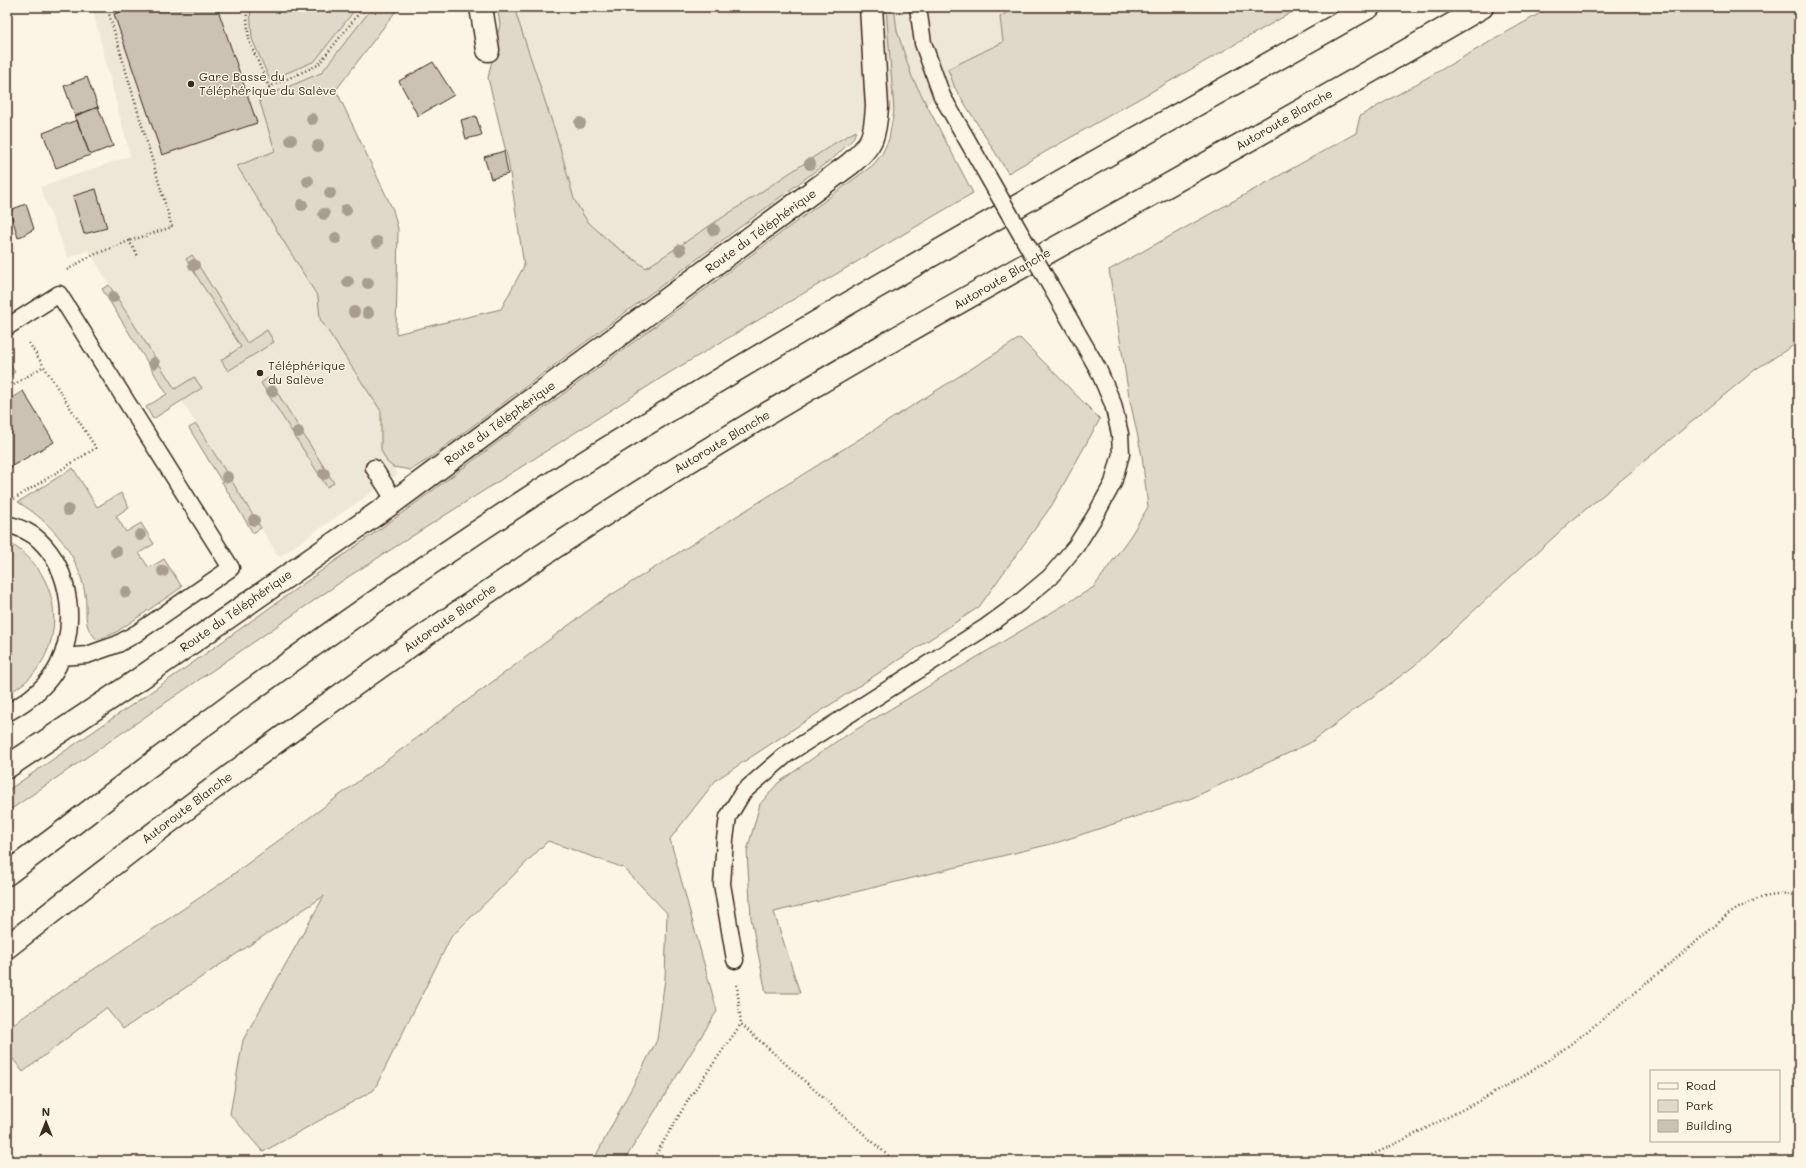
<svg xmlns="http://www.w3.org/2000/svg" width="1806" height="1168" font-family="Mali,sans-serif">
<style>
.built{fill:#eee6d6}
.green{fill:#e0d8c8;stroke:#8e8173}
.building{fill:#ccc2b3;stroke:#3b2a1e}
.lines{fill:none;stroke-linecap:round;stroke-linejoin:round}
.service-casing{stroke:#3b2a1e;stroke-width:19}
.minor-casing{stroke:#3b2a1e;stroke-width:25}
.motorway-casing{stroke:#3b2a1e;stroke-width:25}
.path{stroke:#3b2a1e;stroke-width:2.5;stroke-dasharray:1 3;stroke-linecap:butt}
.service{stroke:#fcf5e5;stroke-width:16}
.minor{stroke:#fcf5e5;stroke-width:22}
.motorway{stroke:#fcf5e5;stroke-width:22}
.service-bridge-casing{stroke:#3b2a1e;stroke-width:19;stroke-linecap:butt}
.service-bridge{stroke:#fcf5e5;stroke-width:16}
.tree{fill:#a89e8f}
.poi-dot{fill:#3b2a1e;stroke:#fcf5e5;stroke-width:1.5}
.labels{text-anchor:middle;stroke-width:3;stroke-linejoin:round;paint-order:stroke}
.poi-label{font-size:12px;fill:#3b2a1e;stroke:#fcf5e5;text-anchor:start}
.street-label{font-size:12px;fill:#3b2a1e;stroke:#fcf5e5}
</style>
<rect width="100%" height="100%" fill="#fcf5e5"/>
<filter id="ink" filterUnits="userSpaceOnUse"><feTurbulence type="fractalNoise" baseFrequency=".025" numOctaves="2"/><feDisplacementMap in="SourceGraphic" scale="8" xChannelSelector="R" yChannelSelector="G"/><feConvolveMatrix kernelMatrix="1 2 1 2 8 2 1 2 1" color-interpolation-filters="sRGB"/></filter>
<g filter="url(#ink)">
<path class="built" d="M92 7H399L336 90 393 210 398 228 393 467 398 474 279 557 88 250 68 258 40 187 130 156Z
M515 7H886L894 110 838 141 646 268 610 242 587 221 574 199 558 140 517 17Z
M894 7H1015L1000 17 1003 42 948 69 955 88 926 104 912 77 897 31Z"/>
<path class="green" d="M250 7H357L315 61 270 80 252 39Z
M373 7H399L336 90 393 210 398 229 396 334 501 309 524 266 508 160 488 78 500 24 497 7H515L517 17 558 140 574 199 587 221 610 242 646 268 838 141 856 131 853 139 837 155 427 460 411 470 393 467 387 462 381 450V411L320 319 318 297 237 166 275 151 259 99 321 73Z
M886 7H894L897 31 912 77 973 193 669 373 351 575 7 812V791L184 669 398 516 873 165 882 154 889 139 894 110Z
M1015 7H1301L1008 173 955 88 948 69 1003 42 1000 17Z
M1551 7H1799V342L1756 369 1569 523 1414 666 1310 743 1192 798 1059 842 774 912 800 993H766L751 918 747 851 760 804 778 783 837 741 1094 587 1131 535 1148 507 1142 456 1129 396 1109 270 1356 133 1360 116Z
M192 255 247 343 267 330 274 342 228 371 221 360 241 347 186 259Z
M109 285 175 389 194 377 202 388 153 419 146 407 167 394 102 289Z
M1020 338 1100 419 1052 505 979 607 716 780 670 839 717 1011 624 1161H593L657 1040 665 978 667 913 624 868 548 841 451 937 374 1090 263 1152 230 1114 243 1040 324 896 123 1029 106 1008 23 1072 7 1051V1028L220 884 600 602Z
M7 360 15 372 7 377Z
M268 378 327 472 334 483 327 487 261 383Z
M196 424 261 528 253 533 189 428Z
M73 468 97 507 121 493 129 507 116 516 126 532 141 523 154 544 139 553 149 568 164 559 182 587 115 633 97 640C94 636 88 630 87 624 85 614 87 604 85 594 78 553 52 523 18 502Z
M7 542C56 567 69 631 34 673 27 682 16 689 7 694Z"/>
<path class="building" d="M134 7H217L257 123 162 155 114 14Z
M433 62 454 95 418 116 399 81Z
M87 77 98 107 75 116 64 86Z
M98 107 113 146 90 155 75 116Z
M476 116 482 135 466 139 461 120Z
M77 120 90 155 56 168 43 133Z
M7 148 11 160 7 162Z
M504 151 508 174 491 179 484 157Z
M96 189 107 228 84 234 73 196Z
M26 204 34 229 18 238 10 210Z
M23 391 54 442 7 469V401Z"/>
<g class="lines">
<g class="service-casing">
<path id="service" d="M918 7 923 43 942 96
M7 327 59 294 231 568 137 633 118 644 87 655 62 657
M374 468 395 501
M7 524C18 527 31 532 39 540 72 571 77 627 58 666 47 687 27 702 7 713
M735 960 722 884 725 839 728 817 743 792 787 754 986 627 1019 603 1050 577 1076 546 1095 516 1113 483 1121 454 1120 434 1113 404 1098 369"/>
</g>
<g class="minor-casing">
<path id="minor" d="M481 7 488 50
M7 767 135 682 395 501 850 164C873 145 875 136 877 107L871 7"/>
</g>
<g class="motorway-casing">
<path id="motorway" d="M7 874C30 856 55 839 78 820 245 692 417 567 596 455 849 298 1110 154 1369 7
M7 947C203 793 403 644 613 509 894 329 1194 176 1482 7"/>
</g>
<path class="path" d="M107 7 172 227 129 241
M246 7 249 41 269 87 318 65 364 7
M67 270 91 256 129 241 138 256
M7 389 44 366
M14 499 96 448 29 343
M737 985 741 1024 894 1161
M652 1161 690 1097 741 1024
M1357 1161C1387 1149 1415 1134 1444 1119 1486 1098 1527 1076 1564 1049 1621 1006 1674 960 1729 914 1754 898 1769 893 1799 895"/>
<use href="#service" class="service"/>
<use href="#minor" class="minor"/>
<use href="#motorway" class="motorway"/>
<g class="service-bridge-casing">
<path id="service-bridge" d="M942 96 1098 369"/>
</g>
<use href="#service-bridge" class="service-bridge"/>
</g>
<g class="tree">
<circle cx="312" cy="119" r="6"/>
<circle cx="580" cy="123" r="6"/>
<circle cx="291" cy="140" r="6"/>
<circle cx="318" cy="146" r="6"/>
<circle cx="810" cy="164" r="6"/>
<circle cx="308" cy="181" r="6"/>
<circle cx="330" cy="193" r="6"/>
<circle cx="302" cy="205" r="6"/>
<circle cx="346" cy="210" r="6"/>
<circle cx="324" cy="214" r="6"/>
<circle cx="714" cy="230" r="6"/>
<circle cx="336" cy="238" r="6"/>
<circle cx="377" cy="242" r="6"/>
<circle cx="680" cy="250" r="6"/>
<circle cx="194" cy="265" r="6"/>
<circle cx="348" cy="282" r="6"/>
<circle cx="368" cy="283" r="6"/>
<circle cx="113" cy="297" r="6"/>
<circle cx="354" cy="312" r="6"/>
<circle cx="368" cy="313" r="6"/>
<circle cx="154" cy="363" r="6"/>
<circle cx="272" cy="391" r="6"/>
<circle cx="298" cy="432" r="6"/>
<circle cx="324" cy="474" r="6"/>
<circle cx="227" cy="477" r="6"/>
<circle cx="68" cy="510" r="6"/>
<circle cx="254" cy="520" r="6"/>
<circle cx="140" cy="535" r="6"/>
<circle cx="116" cy="552" r="6"/>
<circle cx="163" cy="571" r="6"/>
<circle cx="126" cy="592" r="6"/>
</g>
</g>
<g class="poi-dot">
<circle cx="191" cy="84" r="4"/>
<circle cx="260" cy="373" r="4"/>
</g>
<g class="labels">
<g class="poi-label">
<text x="199" y="81">Gare Basse du<tspan x="199" dy="14">Téléphérique du Salève</tspan></text>
<text x="268" y="370">Téléphérique<tspan x="268" dy="14">du Salève</tspan></text>
</g>
<g class="street-label">
<text transform="translate(1284 120) rotate(-30)" y="4">Autoroute Blanche</text>
<text transform="translate(761 231) rotate(-36)" y="4">Route du Téléphérique</text>
<text transform="translate(1002 279) rotate(-30)" y="4">Autoroute Blanche</text>
<text transform="translate(500 423) rotate(-36)" y="4">Route du Téléphérique</text>
<text transform="translate(722 442) rotate(-31)" y="4">Autoroute Blanche</text>
<text transform="translate(236 611) rotate(-35)" y="4">Route du Téléphérique</text>
<text transform="translate(450 618) rotate(-35)" y="4">Autoroute Blanche</text>
<text transform="translate(187 808) rotate(-37)" y="4">Autoroute Blanche</text>
</g>
</g>
<rect width="1806" height="1168" fill="none" stroke="#fcf5e5" stroke-width="24"/>
<rect x="12" y="12" width="1782" height="1144" fill="none" stroke="#3b2a1e" stroke-width="1.5" filter="url(#ink)"/>
<rect x="1650" y="1070" width="130" height="72" fill="#fcf5e5" stroke="#afa495"/>
<rect x="1658" y="1083" width="20" height="6" fill="#fcf5e5" stroke="#afa495"/>
<text x="1686" y="1090" font-size="12" fill="#3b2a1e">Road</text>
<rect x="1658" y="1100" width="20" height="12" fill="#e0d8c8" stroke="#afa495"/>
<text x="1686" y="1110" font-size="12" fill="#3b2a1e">Park</text>
<rect x="1658" y="1120" width="20" height="12" fill="#ccc2b3" stroke="#afa495"/>
<text x="1686" y="1130" font-size="12" fill="#3b2a1e">Building</text>
<g transform="translate(46 1122)" stroke="#fcf5e5" stroke-width="3" paint-order="stroke">
<path d="M0-3L7 15L0 10L-7 15Z" fill="#3b2a1e"/>
<text y="-6" font-size="11" font-weight="bold" text-anchor="middle" fill="#3b2a1e">N</text>
</g>
</svg>
